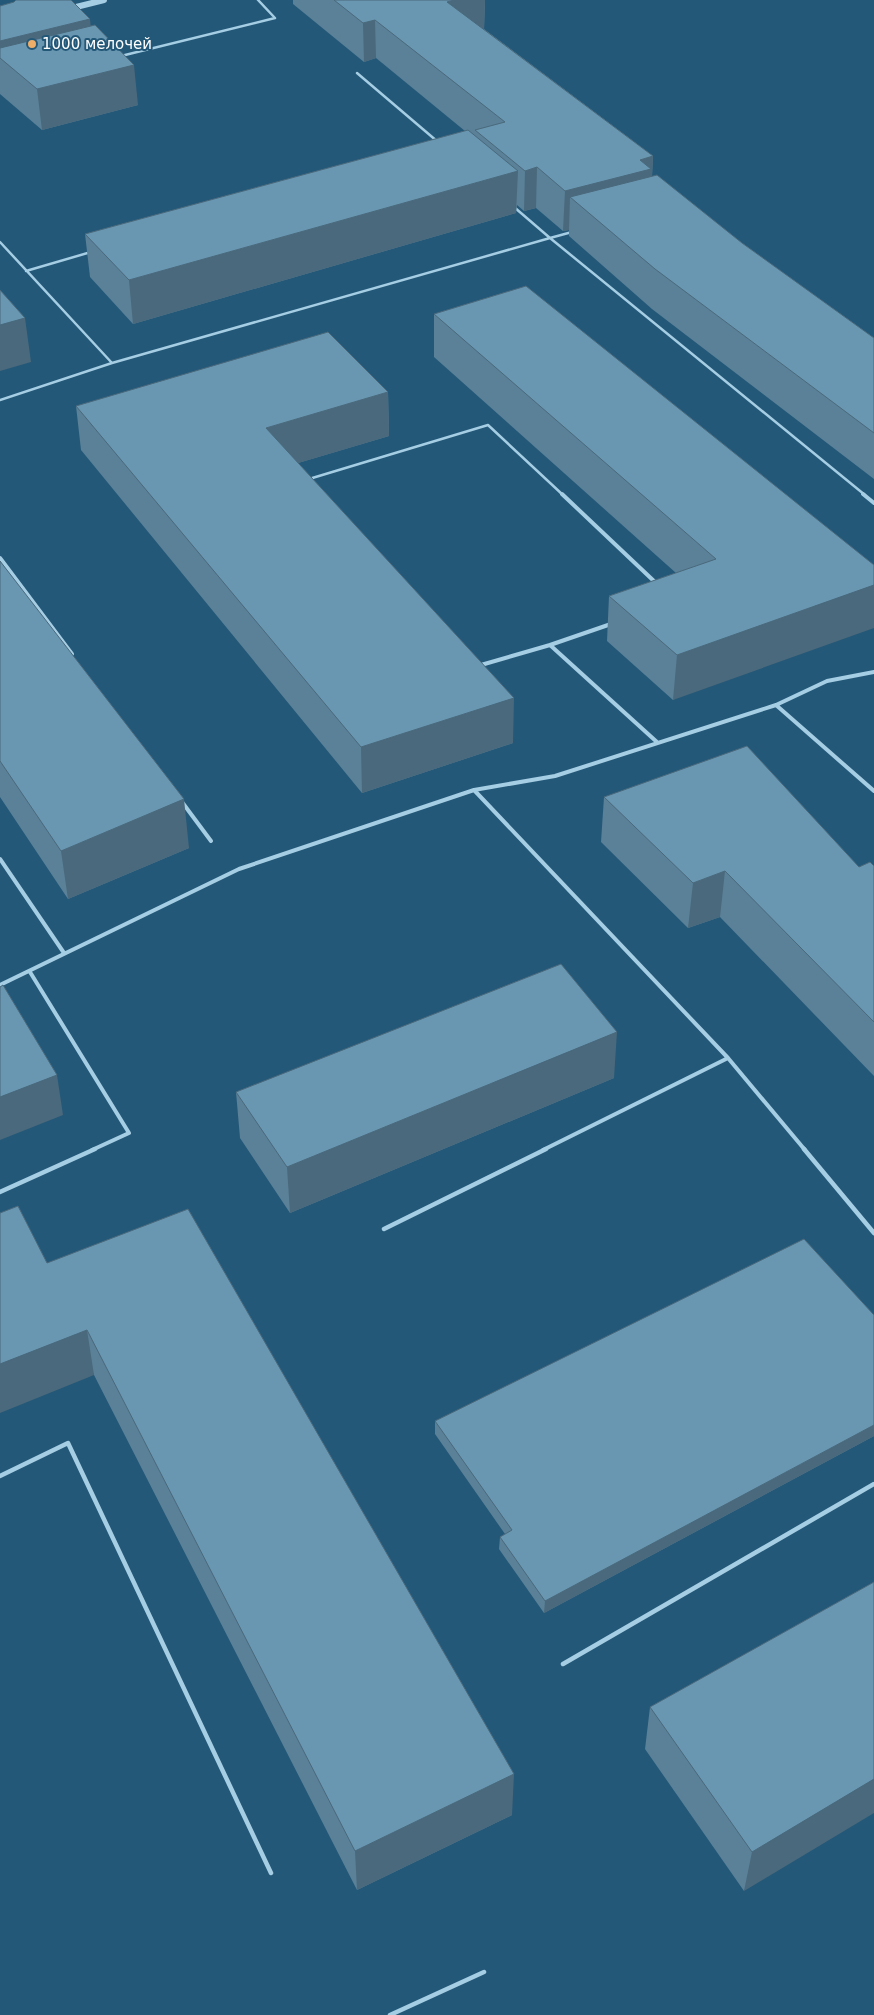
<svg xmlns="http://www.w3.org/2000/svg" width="874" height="2015" font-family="'DejaVu Sans',sans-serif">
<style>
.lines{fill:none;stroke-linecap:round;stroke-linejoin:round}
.service-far2{stroke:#a5cde3;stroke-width:2.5}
.service-far1{stroke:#a5cde3;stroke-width:4}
.service{stroke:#a5cde3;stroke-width:4.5}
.tertiary{stroke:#a5cde3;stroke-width:6}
.wall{fill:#5a8198}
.shaded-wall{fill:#4a697c}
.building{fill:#6996b1;stroke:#4a697c}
.poi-dot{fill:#edae69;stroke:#245878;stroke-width:2}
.labels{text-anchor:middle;stroke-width:4;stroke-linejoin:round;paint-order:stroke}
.far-poi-label{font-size:15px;fill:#fff;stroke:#245878;text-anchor:start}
</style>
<rect width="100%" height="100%" fill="#245878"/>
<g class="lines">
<path class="service-far2" d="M121 56 275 18 258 0
M357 73 438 142
M550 238 865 495
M550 238 572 232
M0 242 112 363 0 400
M26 271 91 252
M112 363 550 238 514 207
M309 479 488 425 563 495"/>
<path class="service-far1" d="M562 494 656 583
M863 494 874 503
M0 558 72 654
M611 624 550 645 658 743
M481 665 550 645
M776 705 874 791
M474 790 728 1058 805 1150
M182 802 211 841
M0 859 64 953
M30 972 129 1133 92 1150
M0 985 239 869 474 790 555 776 776 705 827 681 874 672
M543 1150 728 1058"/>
<path class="service" d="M804 1149 874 1233
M0 1192 95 1149
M384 1229 546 1149
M0 1476 68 1443 271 1873
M563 1664 874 1484
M390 2015 484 1972"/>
<path class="tertiary" d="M68 9 104 0"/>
</g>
<path class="wall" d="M293 0H485L484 29 653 156 652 176 742 243 874 338V479L652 309 569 236V230L563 231 536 208 524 211 517 205 516 213 133 324 90 277 85 234 465 131 376 58 364 62 293 4Z
M14 2 91 26 138 105 42 130 0 94V6Z
M434 314 874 565 673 700 607 641 609 596 676 573 434 357Z
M388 392 389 436 298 463 513 743 362 793 81 450 76 406Z
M0 561 189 848 68 899 0 797Z
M604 797 859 867 874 866V1076L720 917 688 928 601 842Z
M614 1078 290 1213 240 1138 236 1092Z
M47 1263 512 1815 357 1890 94 1375Z
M874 1315V1436L544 1613 499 1549 500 1537 505 1534 435 1434V1421Z
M874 1582 744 1891 645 1749 650 1707Z"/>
<path class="shaded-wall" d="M454 0H485L484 31 447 2Z
M90 19 94 59 0 58V41Z
M375 20 376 58 364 62 363 23Z
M134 65 138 105 42 130 37 89Z
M653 156 651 197H570L569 230 563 231 565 191 640 160Z
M537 167 536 208 524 211 525 171Z
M518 171 516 213 133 324 129 280Z
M25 318 31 362 0 371V325Z
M388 392 389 436 268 472 266 428Z
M874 585V628L673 700 677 655Z
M514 698 513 743 362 793 361 747Z
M184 799 189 848 68 899 61 851Z
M725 871 720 917 688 928 693 883Z
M617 1032 614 1078 290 1213 287 1167Z
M57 1075 63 1115 0 1140V1097Z
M87 1330 94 1375 0 1413V1364Z
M874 1425V1436L544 1613 545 1601Z
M514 1774 512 1815 357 1890 355 1851Z
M874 1779V1813L744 1891 752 1852Z"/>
<path class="building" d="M16 0H71L90 19 0 41V6L14 2Z
M334 0H454L447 2 653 156 640 160 651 169 565 191 537 167 525 171 475 130 505 122 375 20 363 23Z
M95 25 134 65 37 89 0 58V48Z
M468 130 518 171 129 280 85 234Z
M657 175 742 243 874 338V433L655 269 570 197Z
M526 286 874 565V585L677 655 609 596 716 559 434 314Z
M0 290 25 318 0 325Z
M328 332 388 392 266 428 514 698 361 747 76 406Z
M0 561 184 799 61 851 0 761Z
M747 746 859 867 870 862 874 866V1022L725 871 693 883 604 797Z
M561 964 617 1032 287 1167 236 1092Z
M3 985 57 1075 0 1097V987Z
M18 1206 47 1263 188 1209 514 1774 355 1851 87 1330 0 1364V1213Z
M804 1239 874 1315V1425L545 1601 500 1537 512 1530 435 1421Z
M874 1582V1779L752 1852 650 1707Z"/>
<circle class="poi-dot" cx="32" cy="44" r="5"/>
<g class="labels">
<g class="far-poi-label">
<text x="42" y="49">1000 мелочей</text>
</g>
</g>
</svg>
